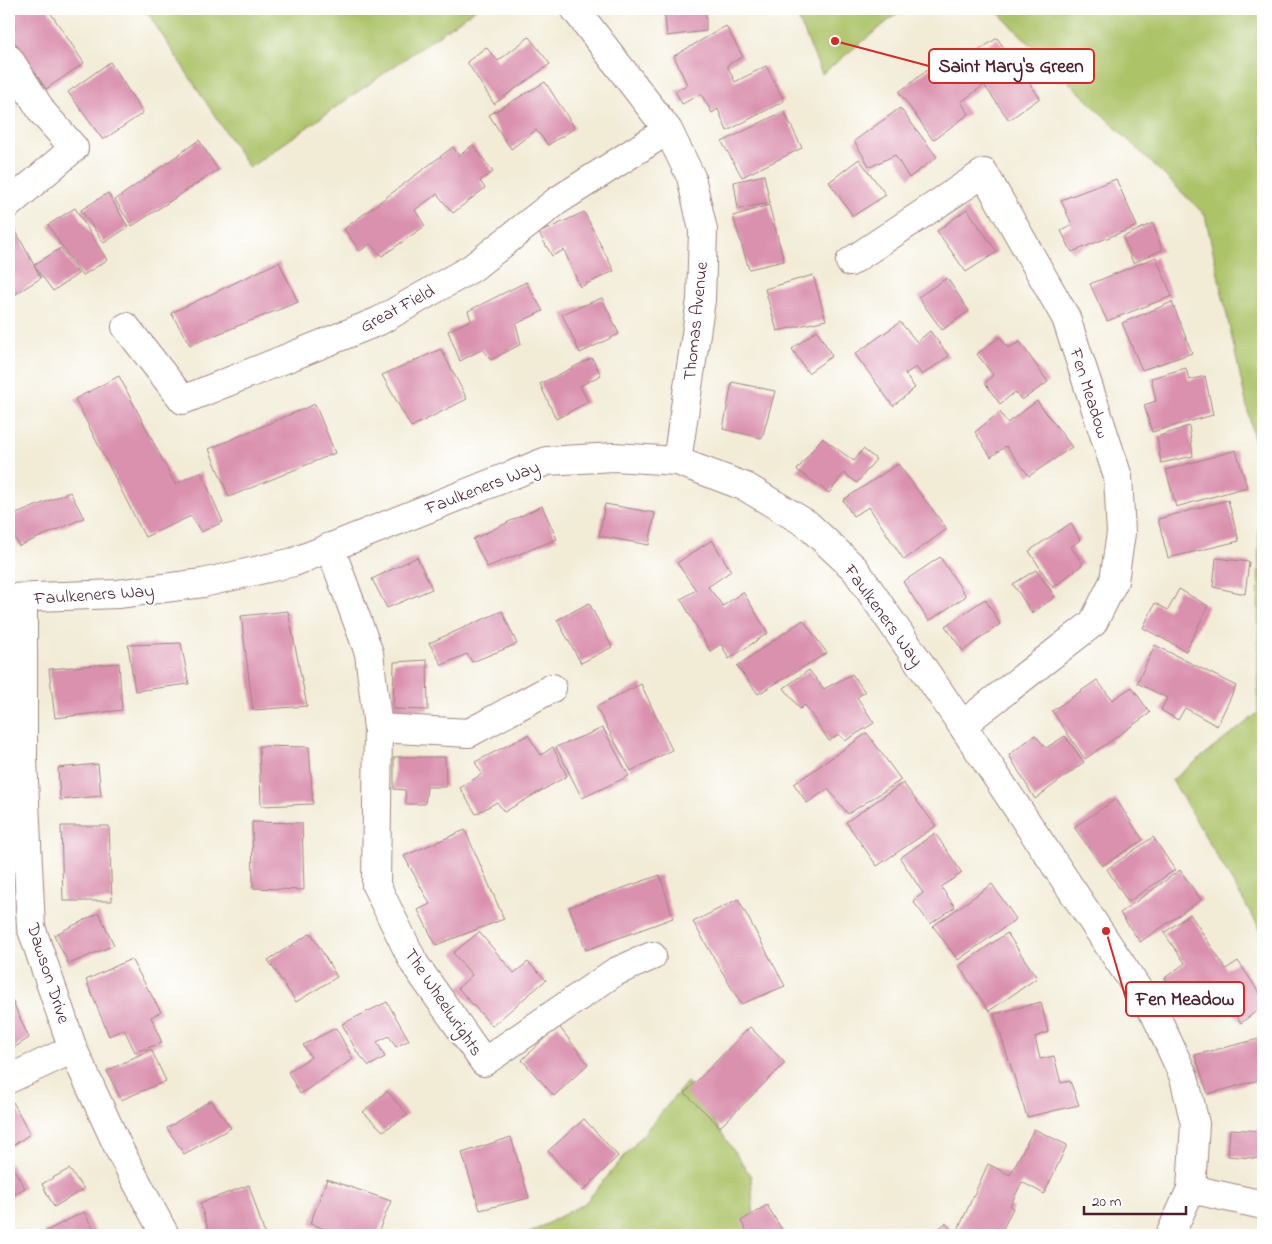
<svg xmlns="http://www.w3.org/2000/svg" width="1272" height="1244" font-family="'Indie Flower',sans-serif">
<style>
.green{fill:#acc368;stroke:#7b714a}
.building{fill:#da91ae}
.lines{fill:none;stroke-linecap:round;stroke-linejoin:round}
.minor-casing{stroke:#9e8681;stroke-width:30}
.tertiary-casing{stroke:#9e8681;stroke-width:30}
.minor{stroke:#fff;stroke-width:28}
.tertiary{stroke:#fff;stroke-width:28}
.labels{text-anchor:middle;stroke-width:4;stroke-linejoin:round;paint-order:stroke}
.street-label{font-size:18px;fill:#4a1f2b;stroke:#fff}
.leader{fill:none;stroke:#d62828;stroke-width:2}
.callout-dot{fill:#d62828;stroke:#fff;stroke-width:2}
.callout{fill:#fff;stroke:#d62828;stroke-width:2}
.callout-label{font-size:19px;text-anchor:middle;font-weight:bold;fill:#4a1f2b}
</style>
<rect width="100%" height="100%" fill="#fff"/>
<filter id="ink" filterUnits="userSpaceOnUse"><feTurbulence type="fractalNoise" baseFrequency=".02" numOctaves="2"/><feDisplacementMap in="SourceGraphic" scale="10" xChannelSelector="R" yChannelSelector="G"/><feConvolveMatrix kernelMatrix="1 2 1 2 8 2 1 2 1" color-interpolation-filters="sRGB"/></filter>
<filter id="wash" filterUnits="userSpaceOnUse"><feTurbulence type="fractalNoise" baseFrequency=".0096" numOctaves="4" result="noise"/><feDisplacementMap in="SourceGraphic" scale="20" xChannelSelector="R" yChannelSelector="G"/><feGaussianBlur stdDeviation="1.12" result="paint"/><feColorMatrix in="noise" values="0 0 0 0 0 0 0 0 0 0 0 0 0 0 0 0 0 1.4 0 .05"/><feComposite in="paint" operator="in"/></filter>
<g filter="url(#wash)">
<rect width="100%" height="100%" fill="#f2ecd7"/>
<path class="green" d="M145 9H476L249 168Z
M794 9H903L822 74Z
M994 9H1263V934L1172 780 1258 713 1259 462 1205 215Z
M687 1082 751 1176 755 1235H526L585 1203Z"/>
<g id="blocks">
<path class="building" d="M9 9H48L84 63 46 89 9 34 15 27 9 18Z
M664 9H706V31L667 36Z
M726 26 743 57 727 65 735 82 766 66 784 101 727 131 718 109 712 113 701 94 682 104 675 91 687 85 674 56Z
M529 37 550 64 494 104 467 62 486 47 498 61Z
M997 38 1040 98 1009 120 984 85 961 102 969 114 933 140 899 92 934 65 943 75Z
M110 62 143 113 103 140 68 92Z
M545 82 575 128 548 145 536 130 511 149 489 115Z
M900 108 937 157 909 178 895 155 870 167 854 141Z
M784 111 802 148 742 177 722 142Z
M199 140 218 170 132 226 115 200Z
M473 145 493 172 480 181 485 188 453 213 437 194 415 210 425 226 382 256 370 244 360 251 344 229 453 147 459 156Z
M859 159 886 195 853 216 829 182Z
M764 175 770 203 738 209 734 182Z
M1116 179 1137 226 1072 252 1061 231 1072 225 1061 200Z
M108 193 128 227 104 243 81 210Z
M769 205 784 261 749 269 733 216Z
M75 208 107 260 82 276 48 225Z
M967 209 997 252 966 272 937 231Z
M584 212 614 271 580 287 564 250 552 256 539 233Z
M1153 223 1162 250 1133 263 1123 237Z
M13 226 41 278 9 298V229Z
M61 248 78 274 53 291 34 265Z
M1156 257 1172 296 1107 321 1090 284Z
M279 262 298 302 190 345 171 313Z
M813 275 826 320 777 331 765 289Z
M947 278 969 311 942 330 918 297Z
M526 282 543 311 516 324 521 344 491 360 483 349 460 361 448 331 471 320 468 311Z
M602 298 619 334 580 353 562 314Z
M1172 302 1192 353 1142 370 1122 323Z
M900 322 917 342 930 331 949 356 922 375 916 367 905 374 915 388 893 406 855 354Z
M817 330 832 356 808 373 792 349Z
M1000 337 1008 348 1020 342 1048 382 1022 400 1015 392 1000 404 985 383 993 375 977 354Z
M441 349 467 399 411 427 382 375Z
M592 358 601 375 580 386 588 402 556 419 540 384Z
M1186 368 1189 380 1205 376 1213 415 1152 432 1144 405 1156 401 1151 378Z
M119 376 175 484 201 472 223 522 201 532 191 516 145 537 75 399Z
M732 382 775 391 762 438 723 429Z
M1037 401 1072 447 1029 476 1006 446 991 457 975 432 1000 412 1007 423Z
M315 404 335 453 229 497 209 449Z
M1189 426 1193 456 1161 463 1157 437Z
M822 438 854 461 863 449 876 459 857 483 844 473 829 493 797 470Z
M1236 450 1247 487 1176 507 1166 470Z
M898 464 947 529 904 560 869 507 853 516 843 500Z
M70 492 84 518 19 546 9 527V517Z
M1228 500 1239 541 1168 558 1158 519Z
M605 504 655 513 649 545 599 536Z
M542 506 557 539 487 567 473 539Z
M1071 523 1080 540 1071 547 1083 564 1053 588 1029 551Z
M712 540 731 571 708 587 723 606 743 592 768 633 729 659 721 644 710 651 681 599 696 590 677 563Z
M417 557 432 589 387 608 372 579Z
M940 557 966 596 929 621 903 582Z
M1216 558 1249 562 1245 594 1213 587Z
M1036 570 1055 597 1032 613 1013 584Z
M1179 589 1208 606 1186 651 1143 628 1155 603 1168 610Z
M985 599 1000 624 963 651 945 626Z
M589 603 612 647 581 663 557 620Z
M288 611 307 706 253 710 241 616Z
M502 611 517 644 472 662 467 654 442 665 429 643Z
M803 620 827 653 758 694 737 666Z
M181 643 189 684 135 691 128 645Z
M1155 645 1236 686 1217 726 1185 708 1178 720 1161 710 1167 698 1137 683Z
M427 660 428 710 393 709 394 662Z
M119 663 122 710 55 718 49 669Z
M809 670 824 689 852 674 865 692 857 697 874 723 845 741 839 734 829 741 805 705 800 709 784 688Z
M1097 680 1112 700 1132 687 1150 713 1085 759 1052 711Z
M641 684 672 750 631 771 596 707Z
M603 728 629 776 582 798 556 747Z
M867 733 901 780 848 814 828 789 807 803 794 784Z
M528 735 541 755 553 747 567 776 504 812 497 802 476 814 460 788 482 774 475 762Z
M1035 735 1046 748 1065 736 1084 762 1035 799 1009 755Z
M259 746 309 747 313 804 261 806Z
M394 757H445L446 787H427L425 804H406L405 790 394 789Z
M98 764 101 796 60 800 58 768Z
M903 783 936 826 877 866 846 822Z
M1116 799 1143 840 1102 866 1074 827Z
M252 822 302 823 304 890 253 888Z
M61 826H109L112 901H63Z
M465 830 504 919 436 945 418 910 430 904 404 856Z
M935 833 962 873 941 887 955 907 930 924 913 901 923 893 900 858Z
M1153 837 1175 870 1128 902 1107 869Z
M1180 870 1201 900 1140 942 1120 913Z
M660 875 673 918 586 950 569 907Z
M992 884 1016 919 958 960 933 926Z
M738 899 785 986 741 1004 693 922Z
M99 913 114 945 69 964 54 935Z
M1190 914 1226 969 1238 961 1263 998V1006L1241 1023 1223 999 1197 1016 1165 978 1185 963 1164 933Z
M479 932 514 973 528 962 546 980 492 1026 458 988 472 975 453 953Z
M311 933 337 977 296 1002 268 960Z
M1007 933 1037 978 989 1011 959 966Z
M131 959 161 1012 151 1017 162 1043 135 1052 124 1029 109 1036 86 980Z
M10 996 29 1038 9 1051V997Z
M387 1002 409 1040 396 1047 389 1036 377 1042 385 1057 369 1066 357 1052 342 1024Z
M1041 1002 1048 1032 1035 1037 1040 1059 1054 1056 1061 1083 1070 1081 1079 1105 1027 1117 994 1014Z
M558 1025 588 1064 554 1096 522 1060Z
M750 1027 785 1063 720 1127 685 1093Z
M336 1028 353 1059 300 1094 288 1072 311 1057 303 1045Z
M1263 1038V1079L1208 1094 1195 1055Z
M151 1049 166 1081 121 1100 107 1071Z
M387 1091 408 1115 383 1131 363 1112Z
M211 1100 231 1128 184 1154 167 1128Z
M13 1102 30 1134 9 1148V1105Z
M584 1119 618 1156 583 1191 548 1151Z
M1034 1129 1067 1145 1044 1194 1022 1182 1010 1206 1013 1208 1000 1235 956 1234 988 1164 1010 1175Z
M1230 1129 1263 1131V1159L1228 1156Z
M511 1137 529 1198 480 1210 462 1153Z
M9 1162 25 1188 9 1198Z
M69 1169 84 1189 54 1207 42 1184Z
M327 1179 391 1201 377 1235H343L310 1224Z
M249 1185 265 1235H210L200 1203Z
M767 1205 785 1235H749L741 1221Z
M84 1212 97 1235H46L44 1232Z
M946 1223 955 1235H929Z"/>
</g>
</g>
<g filter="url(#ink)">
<use href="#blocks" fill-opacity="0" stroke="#9e8681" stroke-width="1"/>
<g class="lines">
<g class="minor-casing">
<path id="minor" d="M575 9 668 130 691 177 703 230 701 300 677 461
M9 59 43 113 74 148 9 204
M850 262 984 173 1066 318 1118 477 1121 533 1114 581 1093 623 962 725
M126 327 183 400 379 321 472 268 557 201 668 130
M330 547 369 653 378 728 376 885 414 963 484 1062 615 972 652 956
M23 599V760L31 927 73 1049 119 1149 165 1235
M378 728 469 733 552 688
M9 1079 73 1049
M1191 1189 1263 1205"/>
</g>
<g class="tertiary-casing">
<path id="tertiary" d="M9 598 118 594 203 583 294 562 547 461 614 457 677 461 746 487 807 524 855 569 962 725 1157 1018 1184 1077 1195 1124 1191 1189 1170 1235"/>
</g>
<use href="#minor" class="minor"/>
<use href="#tertiary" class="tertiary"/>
</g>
</g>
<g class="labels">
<g class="street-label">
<text transform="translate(397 308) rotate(-28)" y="6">Great Field</text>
<text transform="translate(695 321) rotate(-84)" y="6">Thomas Avenue</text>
<text transform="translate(1090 393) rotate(72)" y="6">Fen Meadow</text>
<text transform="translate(482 487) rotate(-21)" y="6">Faulkeners Way</text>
<text transform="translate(94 594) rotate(-4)" y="6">Faulkeners Way</text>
<text transform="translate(884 615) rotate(54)" y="6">Faulkeners Way</text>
<text transform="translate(49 973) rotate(72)" y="6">Dawson Drive</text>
<text transform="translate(444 1002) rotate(56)" y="6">The Wheelwrights</text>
</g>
</g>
<path class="leader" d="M835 41L929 66M1106 931L1126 999"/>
<g class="callout-dot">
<circle cx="835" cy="41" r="5"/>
<circle cx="1106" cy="931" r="5"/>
</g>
<g class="callout">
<rect x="929" y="49" width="165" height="34" rx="5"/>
<rect x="1126" y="982" width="118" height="34" rx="5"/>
</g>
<g class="callout-label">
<text x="1011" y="72">Saint Mary's Green</text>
<text x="1185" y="1005">Fen Meadow</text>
</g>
<rect width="1272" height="1244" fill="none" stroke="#fff" stroke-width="30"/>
<path d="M1084 1206v8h102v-8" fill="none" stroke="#4a1f2b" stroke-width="2.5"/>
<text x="1092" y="1206" font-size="15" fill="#4a1f2b" stroke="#ffffff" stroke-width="4" paint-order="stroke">20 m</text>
</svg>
